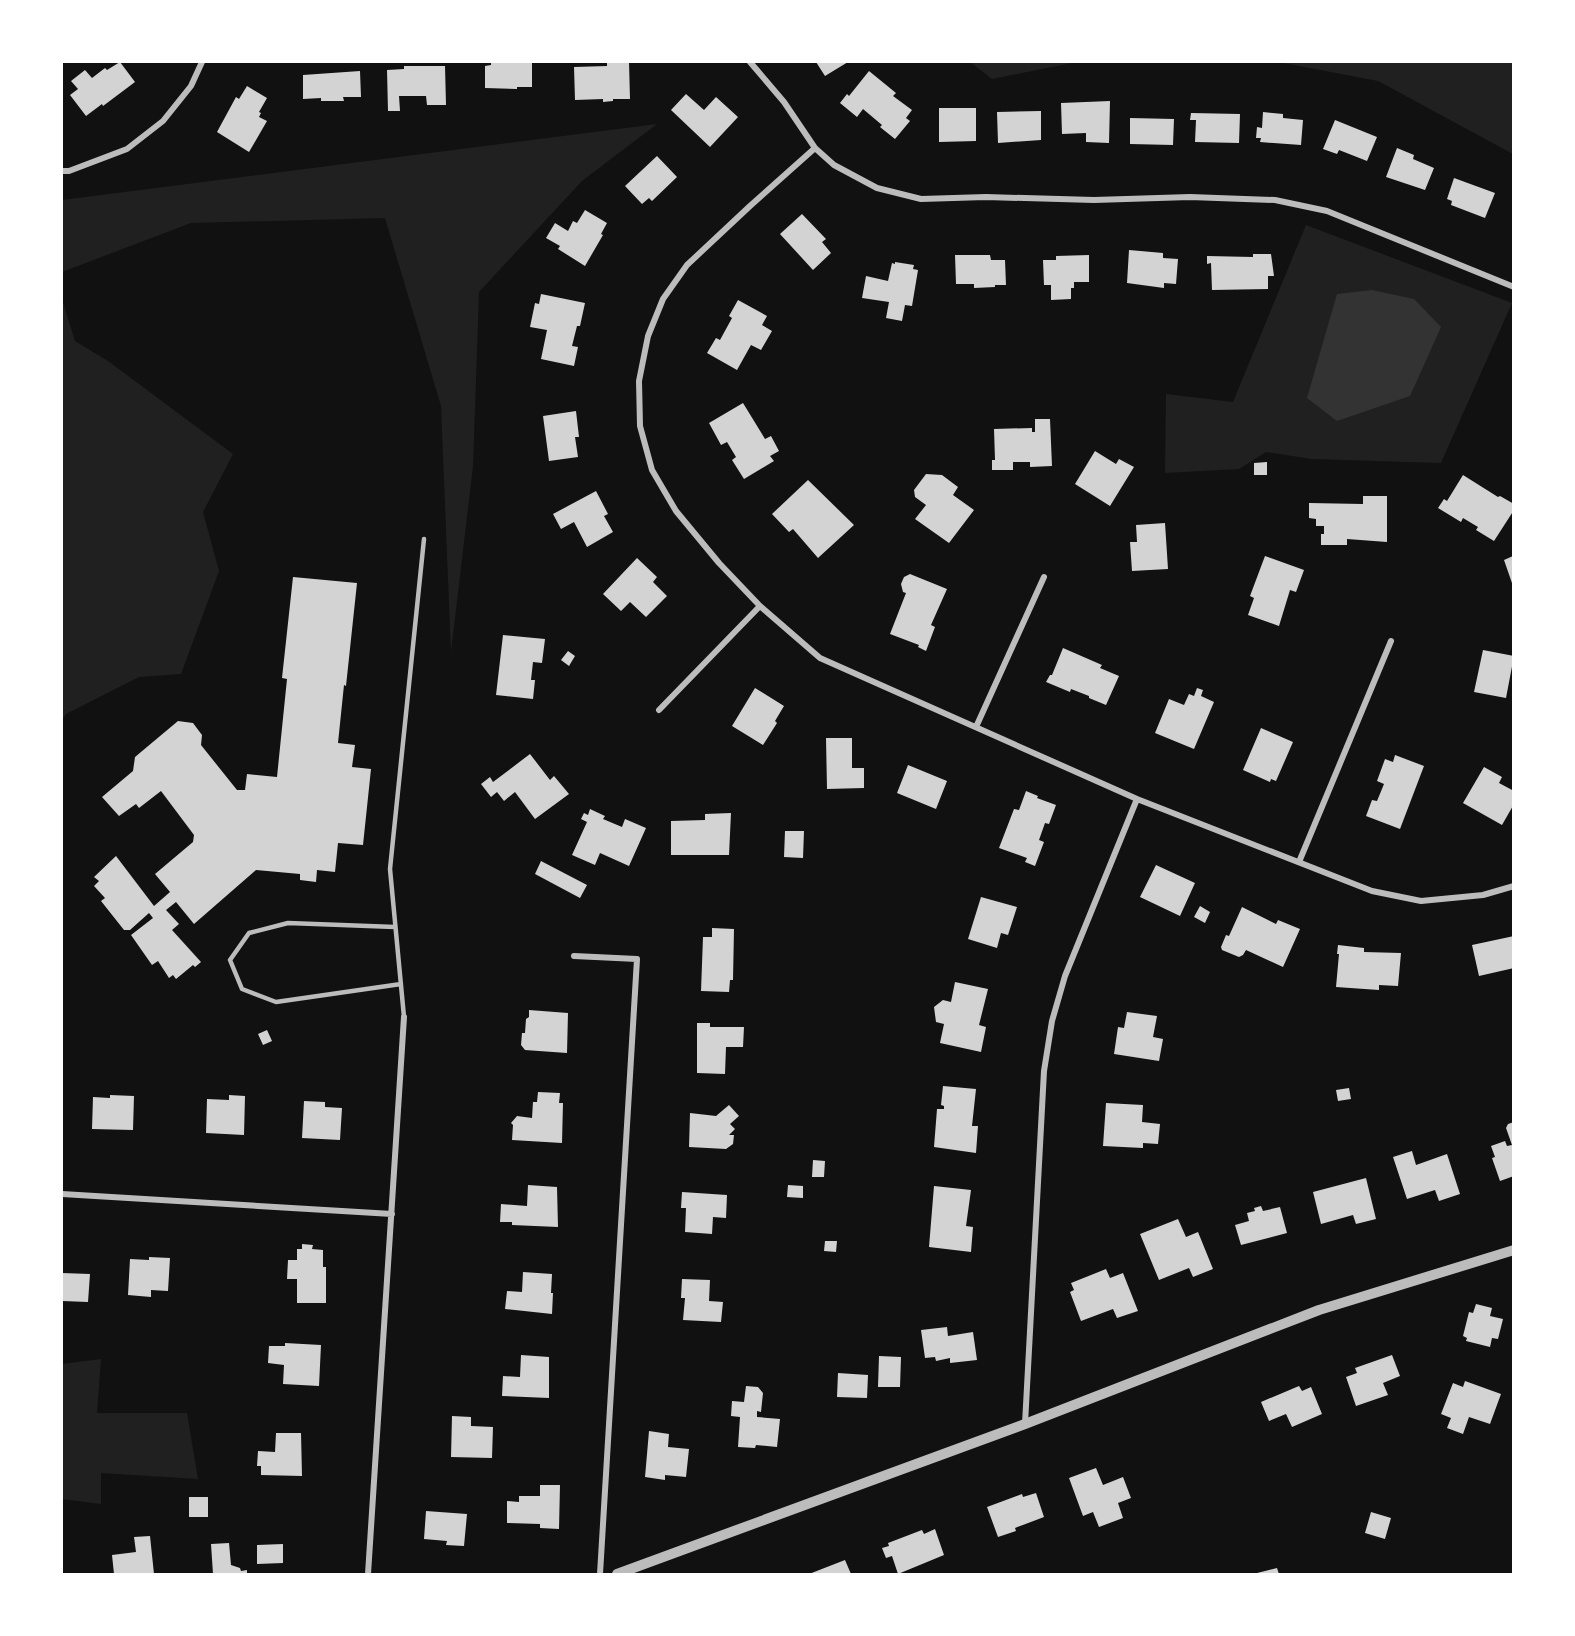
<svg xmlns="http://www.w3.org/2000/svg" width="1575" height="1636" font-family="'Sofia Sans Condensed',sans-serif">
<style>
.green{fill:#202020;fill-rule:evenodd}
.water{fill:#333}
.building{fill:#d3d3d3}
.lines{fill:none;stroke-linecap:round;stroke-linejoin:round}
.service{stroke:#bcbcbc;stroke-width:4.5}
.minor{stroke:#bcbcbc;stroke-width:6}
.tertiary{stroke:#bcbcbc;stroke-width:10}
</style>
<rect width="100%" height="100%" fill="#111"/>
<path class="green" d="M970 62H1077L992 79Z
M1278 62H1513V154L1378 81Z
M657 124 582 181 479 292 473 466 451 652 441 406 385 218 191 223 62 272V200Z
M1306 225 1512 303 1441 463 1311 459 1266 452 1239 469 1165 473 1166 394 1233 402ZM1337 294 1361 411 1337 421Z
M62 299 75 341 108 361 233 454 203 512 219 571 181 674 139 677 66 714 62 720Z
M101 1359 97 1413H187L198 1479 101 1473V1504L62 1499V1364Z"/>
<path class="water" d="M1372 290 1414 299 1441 327 1410 396 1337 421 1307 398 1337 294Z"/>
<path class="building" d="M120 62 135 82 103 106 102 104 86 116 70 95 78 89 71 81 85 70 92 78 105 68 107 70Z
M491 62 532 63V87H517V89L485 88V66L491 65Z
M607 62H629L630 99H613V101L603 102V99L575 100 574 67 607 66Z
M816 62H848L825 76Z
M404 66H445L446 105H427L426 96H399L400 111H388L387 70 404 69Z
M360 71 361 97H343L344 101H321V98L303 99V75Z
M869 71 896 93 893 96 912 110 906 118 910 121 895 139 880 127 882 125 863 109 857 117 840 103 847 94 849 96Z
M247 86 267 98 259 112 261 113 259 117 267 121 249 152 217 132 236 97 239 99Z
M686 94 704 110 716 97 738 117 710 147 671 110Z
M1110 101 1109 143 1086 142V133L1062 134 1061 103Z
M939 108H976V141L939 142Z
M1041 111V140L998 143 997 112Z
M1263 112 1283 114V118L1303 120 1301 145 1260 142 1261 138H1256L1257 127 1262 128Z
M1191 113 1240 114 1239 143 1195 142 1196 120H1190Z
M1130 118 1174 119 1173 145 1130 144Z
M1335 120 1377 137 1367 161 1339 150 1337 154 1323 149Z
M1397 148 1414 155 1413 159 1434 168 1425 190 1386 177Z
M657 156 677 177 652 201 649 198 642 204 625 186Z
M1454 178 1495 193 1485 218 1451 205 1452 201 1447 199Z
M585 210 607 223 601 234 603 235 585 266 558 249 560 246 546 238 555 223 568 231 573 221 577 223Z
M802 214 826 239 822 242 831 253 813 270 780 234Z
M1129 250 1163 253V258L1178 259 1176 284 1164 283V288L1127 283Z
M1253 254H1271L1274 276H1268V289L1212 290 1211 263 1207 264V256L1253 257Z
M955 255H990L991 260H1005L1006 285H995V287L974 288V284H956Z
M1089 255V282H1074V288H1071V299L1051 300V285H1044L1043 260H1056V256Z
M895 262 914 265 913 269 918 270 912 306 905 305 902 321 886 318 889 302 862 298 866 276 888 281 892 263 895 264Z
M541 294 585 303 580 326H577L572 346 578 347 574 366 541 359 547 330 530 327 535 303 539 304Z
M738 300 767 316 762 325 772 331 761 350 751 345 737 370 707 353 716 338 720 340 732 318 729 316Z
M743 403 765 439 771 436 779 451 770 456 774 461 744 479 732 460 736 457 727 442 721 445 709 423Z
M576 411 579 437H575L578 457 549 461 543 416Z
M1035 419H1050L1052 466 1030 467V462H1013V470H992V460H995L994 429 1032 428V432H1035Z
M1095 451 1116 464 1119 459 1134 467 1110 506 1075 484Z
M1267 462V475H1254V463Z
M926 474 942 475 958 487 953 495 974 510 949 543 915 519 926 505 915 497 914 490Z
M1463 475 1498 497 1500 496 1514 504V510L1494 541 1476 530 1478 527 1463 518 1461 522 1438 508 1444 499 1447 501Z
M808 480 854 525 818 558 793 529 789 532 772 514Z
M596 491 608 514 604 516 613 532 587 547 574 522 561 529 553 514Z
M1363 496H1387V542L1347 539V545H1321V534H1324V526H1316V519L1309 518V503L1363 504Z
M1165 523 1168 569 1132 571 1130 542H1137L1136 525Z
M1265 556 1304 570 1296 592 1290 590 1279 626 1248 615 1254 598 1250 596Z
M1513 556 1514 558 1513 586 1504 560Z
M637 558 657 577 653 582 667 596 646 617 630 602 621 611 603 594Z
M910 574 947 589 931 625 935 627 926 651 918 647 919 645 890 634 906 593 903 592 901 584 904 577Z
M293 577 357 583 346 686 344 685 338 743 355 745 352 767 371 769 363 845 338 843 335 872 317 870 316 882 300 880V874L256 870 194 924 176 902 166 910 179 924 172 930 201 962 195 967 193 965 176 979 173 975 169 978 158 961 152 965 131 935 153 918 149 913 130 930H124L101 901 105 898 94 886 99 881 94 877 116 856 154 906 170 892 155 874 193 842 194 835 161 791 139 808 136 804 119 816 102 797 133 771 135 757 178 721 193 723 202 735 201 745 237 790H245L247 774 277 777 287 679 282 678Z
M503 635 545 639 542 663 533 662 531 680H535L533 699 496 695Z
M1063 648 1102 665 1100 668 1119 676 1106 705 1089 698V696L1071 689 1070 692 1046 682 1050 675H1052Z
M1483 650 1514 656 1506 698 1474 692Z
M568 651 575 656 569 666 561 660Z
M755 688 784 706 775 721 777 723 763 745 732 726Z
M1197 688 1203 690 1201 696 1214 702 1194 749 1155 733 1169 699 1184 705 1189 694 1194 696Z
M1261 728 1293 742 1276 781 1271 779 1270 782 1243 770Z
M826 738H852V768H864V788L827 789Z
M530 754 550 780 554 776 569 794 535 819 515 792 504 801 497 792 491 797 481 784 490 777 493 782Z
M1395 755 1424 766 1400 829 1366 816 1372 800 1377 801 1384 784 1377 781 1385 759 1393 762Z
M908 765 947 781 936 809 897 793Z
M1484 767 1502 777 1499 783 1514 791V804L1502 825 1463 803Z
M1026 791 1038 796 1037 798 1056 805 1049 824 1045 823 1039 840 1044 842 1035 866 1025 862 1027 858 999 848 1014 809 1019 810Z
M590 809 605 816 603 819 622 827 625 819 646 828 629 866 600 853 595 865 572 855 587 822 581 819 584 813 588 815Z
M731 813 729 855H671V821L705 820V814Z
M785 831H804L803 858 784 857Z
M541 861 587 885 580 898 535 874Z
M1156 865 1195 883 1180 916 1140 897Z
M981 897 1017 907 1008 935 1001 933 997 948 968 939Z
M1200 906 1210 912 1205 923 1194 917Z
M1242 907 1276 924 1278 920 1300 929 1283 967 1246 950 1243 955 1239 957 1222 950 1221 947 1226 935 1229 936Z
M712 928 734 929 733 980H730L729 992 701 991 703 937H712Z
M1514 936V968L1479 976 1472 945Z
M1338 945 1364 948V952L1401 953 1398 986 1379 985V990L1336 987 1339 954H1337Z
M955 982 988 989 979 1025 986 1027 981 1052 940 1043 944 1024 936 1022 934 1007 943 1000 951 1002Z
M529 1010 568 1013 567 1053 525 1050 521 1045 522 1033H525L526 1019 529 1017Z
M1127 1012 1157 1016 1153 1037 1163 1039 1159 1061 1114 1054 1118 1027 1124 1028Z
M697 1023H710V1027H744L743 1047H726L725 1074 697 1073Z
M267 1030 272 1041 263 1045 258 1034Z
M943 1086 976 1089 972 1126H978L976 1153 934 1147 937 1109H944V1106L941 1105Z
M1349 1088 1351 1099 1338 1101 1336 1090Z
M538 1092 560 1093 559 1103H563L562 1143 512 1140 513 1125 511 1123 517 1116 532 1118 533 1102H537Z
M110 1095 134 1096 133 1130 92 1129 93 1097 110 1098Z
M229 1095 245 1096 244 1135 206 1133 207 1099 229 1100Z
M304 1101 325 1102V1107L342 1108 340 1140 302 1138Z
M1106 1103 1143 1105 1142 1122 1160 1124 1158 1144 1143 1143V1148L1103 1146Z
M729 1105 739 1116 730 1124 735 1129 729 1135H734L733 1144 726 1149 689 1147 690 1113 716 1116Z
M1514 1122V1176L1500 1181 1492 1158 1495 1157 1491 1146 1505 1141 1507 1146 1512 1145 1506 1128 1508 1124Z
M1412 1151 1416 1165 1447 1154 1460 1194 1439 1201 1435 1190 1407 1199 1393 1157Z
M813 1160 825 1161 824 1177H812Z
M1366 1178 1376 1219 1356 1224 1353 1215 1321 1224 1313 1192Z
M528 1185 557 1187 558 1227 512 1225V1222H500L501 1204 527 1206Z
M788 1185 803 1186V1198L787 1197Z
M934 1186 971 1190 966 1226 973 1227 971 1252 929 1247Z
M682 1192 727 1195 726 1218 713 1217 712 1234 685 1232 686 1208H681Z
M1261 1206 1263 1211 1280 1207 1287 1233 1241 1245 1235 1225 1249 1221 1247 1213 1255 1211 1254 1208Z
M1178 1219 1186 1237 1198 1232 1213 1269 1193 1277 1189 1268 1159 1280 1140 1234Z
M825 1241H837L836 1252 824 1251Z
M302 1244 313 1245 312 1249 323 1250V1267H326V1303H297V1279H287L288 1260H297V1249H302Z
M149 1257 170 1258 168 1291 151 1290V1297L128 1295 130 1259 149 1260Z
M1106 1269 1110 1278 1123 1273 1138 1311 1117 1318 1113 1309 1081 1321 1070 1292 1074 1290 1071 1283Z
M523 1272 552 1274 551 1293H553L552 1314 505 1309 507 1291 522 1292Z
M62 1273 90 1274 88 1302 62 1301Z
M682 1279 710 1280 709 1301 723 1302 721 1322 683 1320 685 1298H681Z
M1476 1304 1492 1308 1490 1316 1503 1319 1498 1339 1492 1338 1490 1347 1466 1341 1467 1338 1463 1336 1469 1312 1473 1313Z
M947 1327 948 1336 973 1332 977 1360 950 1363V1358L936 1361 935 1357 925 1358 921 1330Z
M285 1343 321 1345 319 1386 283 1384 284 1365 268 1363 269 1346H285Z
M521 1355 549 1357V1398L502 1396 503 1376 520 1377Z
M1392 1355 1400 1376 1383 1383 1388 1395 1356 1406 1346 1377 1357 1373 1355 1368Z
M879 1356 901 1357 900 1387H878Z
M838 1373 868 1375 867 1398 837 1397Z
M1465 1381 1501 1394 1490 1424 1469 1417 1463 1434 1447 1428 1451 1418 1441 1414 1453 1383 1463 1387Z
M746 1386 758 1387 763 1393 761 1412 757 1411V1417L780 1419 777 1447 756 1445 755 1448 738 1447 740 1417 731 1416 732 1401 744 1402Z
M1299 1386 1302 1391 1311 1387 1322 1414 1292 1427 1286 1414 1269 1421 1261 1402Z
M452 1416 471 1417V1426L493 1427 492 1458 451 1457Z
M649 1431 669 1434 668 1447 689 1449 686 1477 665 1475V1480L645 1477Z
M276 1433H301L302 1476 261 1475V1466H257L258 1451 275 1452Z
M1096 1468 1103 1485 1123 1477 1131 1498 1118 1503 1123 1518 1099 1527 1093 1512 1083 1516 1069 1478Z
M540 1485H560L559 1529 540 1528V1524L507 1523V1501L519 1502V1496H540Z
M1036 1493 1044 1517 1015 1528 1016 1531 998 1537 987 1507 1022 1494 1023 1497Z
M189 1497H208V1517H189Z
M426 1511 467 1514 464 1546 446 1545 447 1541 424 1539Z
M1371 1512 1391 1518 1385 1539 1365 1533Z
M935 1529 944 1555 898 1574 892 1556 886 1558 882 1548 889 1546 888 1543 922 1530 924 1534Z
M150 1536 154 1574H114L112 1555 136 1552 134 1537Z
M229 1543 231 1565 240 1568 241 1571 247 1570V1574H213L211 1544Z
M283 1544V1563L257 1564V1545Z
M845 1560 851 1574H809Z
M1277 1568 1279 1574H1253Z"/>
<g class="lines">
<path class="service" d="M395 927 288 923 249 933 230 960 242 989 276 1002 401 984
M404 1017 390 869 424 539"/>
<path class="minor" d="M750 62 784 102 815 148 834 165 877 188 921 199 986 197 1094 200 1190 197 1275 200 1327 211 1514 287
M815 148 750 206 687 265 663 299 648 336 639 381 640 426 652 470 676 511 719 563 760 606 820 658 1137 799 1372 891 1421 901 1483 895 1514 886
M62 171H69L127 149 163 121 191 86 202 62
M659 710 760 606
M976 727 1044 577
M1299 862 1391 641
M574 956 637 959 600 1574
M62 1194 392 1214
M1025 1424 1044 1071 1052 1021 1065 976 1137 799
M368 1574 404 1017"/>
<path class="tertiary" d="M617 1574 1025 1424 1319 1310 1514 1250"/>
</g>
<rect width="1575" height="1636" fill="none" stroke="#ffffff" stroke-width="126"/>
</svg>
